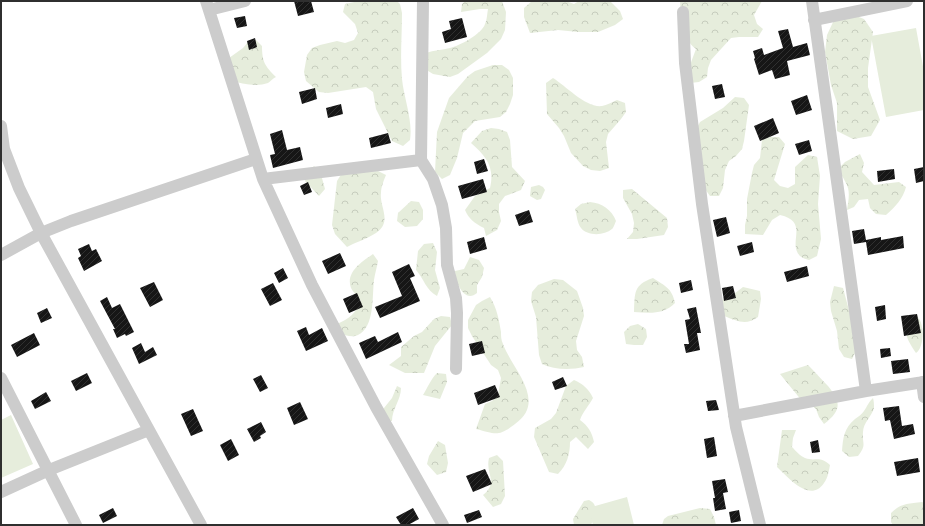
<svg xmlns="http://www.w3.org/2000/svg" width="925" height="526" font-family="'Public Sans',sans-serif">
<style>
.forest{fill:url(#forest-crowns)}
.green{fill:#e6eddc}
.building{fill:url(#building-hatch)}
.lines{fill:none;stroke-linecap:round;stroke-linejoin:round}
.minor{stroke:#ccc;stroke-width:12}
</style>
<defs>
<pattern id="forest-crowns" width="20" height="18" patternUnits="userSpaceOnUse"><rect width="20" height="18" fill="#e6eddc"/><path d="M2 6a3 3 0 1 1 6 0M12 15a3 3 0 1 1 6 0" fill="none" stroke="#c6ccbd"/></pattern>
<pattern id="building-hatch" width="6" height="6" patternUnits="userSpaceOnUse"><rect width="6" height="6" fill="#161616"/><path d="M-1 1l2-2M0 6l6-6M5 7l2-2" fill="none" stroke="#303030"/></pattern>
</defs>
<rect width="100%" height="100%" fill="#fff"/>
<path class="forest" d="M359 1H397L400 4 402 13C402 35 400 57 402 79 404 99 413 120 410 140L403 146 392 141 376 109 373 92 366 87 328 93 319 92 306 81 304 72 307 55 312 48 320 45 337 41 345 43 354 40 358 33 355 24 343 12 345 4Z
M465 1H502L506 12 505 30 501 39 487 53 458 74 450 77 433 74 425 69 426 53C434 50 442 50 450 48 459 46 482 34 485 24 487 20 487 14 488 9H480L461 12 462 4Z
M532 1H566L574 4 579 1H610L620 11 623 19 615 25 598 32H578L558 30 530 33 524 17V8Z
M680 1H762L754 15 757 24 763 29 758 37H739L731 38 711 60 708 68 707 77 699 82 690 83V65L696 49C682 39 681 18 680 1Z
M849 13 864 19 873 32 868 68V87L880 120 871 136 853 139 837 131V103L831 85 825 52 827 35 834 20Z
M256 40 262 46C262 62 265 66 276 77 273 78 270 82 268 83 257 87 241 84 231 80L229 58 243 48 248 42Z
M493 65H502L509 70 513 78V95L510 104 506 112 500 117 475 121 463 133 457 158 450 175 442 179 435 172 437 132 449 98 468 76 475 71Z
M553 78C566 86 586 108 602 106 607 105 612 102 617 100L625 103 626 112 621 119 608 134 606 142 609 168 600 171 591 170 583 166 571 153 564 136 559 128 547 114 546 83Z
M735 97 744 98 749 105 744 141 742 149 736 156 729 161 725 170 723 188 719 196H710L700 182 696 130 700 122 723 108Z
M491 128 499 129 507 132 510 140 512 167 525 181 521 190 505 196 499 204V212L501 221 497 230 486 236 484 228C474 223 469 219 465 210L475 196 490 188C495 167 486 156 471 143L482 131Z
M770 137H779L785 144 774 180 780 186 788 188 795 184V167L808 155 817 157 820 176 818 204 821 239 817 256 809 260C806 259 802 258 800 256 787 243 810 222 780 215L772 220 763 235 745 234V225L747 216V199L752 173 754 165 760 158 762 140Z
M860 154 864 163 862 172 874 185 899 182 906 187C903 199 895 207 886 215L876 214 870 208 868 199 859 200 854 207 847 210C848 202 851 192 846 183 843 177 841 175 839 168L845 162Z
M314 166 320 171 325 189 319 196 305 181 308 172Z
M378 171 386 175C384 180 381 187 381 193 379 206 393 222 376 233 367 239 356 242 347 247L335 234 332 225 337 181 342 173Z
M539 185 543 187 545 190 541 199 537 200 530 196 531 187Z
M632 189 667 218 668 227 664 235 637 239H627L633 232 634 223 632 214 623 198V190Z
M411 201 419 202 423 210V219L417 226 405 227 397 221 398 213Z
M590 202C602 203 612 210 616 221 615 223 614 227 612 229 604 236 587 236 581 228 577 223 577 215 575 209L581 204Z
M433 243 437 252 435 270 440 288 437 296C426 290 424 279 416 270L418 251 424 244Z
M373 254 378 261C377 267 375 273 374 280 372 296 375 327 358 335 352 338 345 335 339 333L337 324C349 319 356 313 361 301 358 297 353 292 351 288 345 272 363 261 373 254Z
M470 257 479 260 484 268 482 277 477 285V293C464 304 455 281 455 271L464 269Z
M653 278C665 286 672 288 675 303 663 315 650 313 634 312 635 293 633 285 653 278Z
M554 279 563 280 577 291 583 308 584 316 576 341 577 350 582 357 584 367C571 370 554 370 542 364L539 355 536 317 531 301 532 292 538 285Z
M834 286 843 288 850 314 856 351 852 359 844 357 839 349 837 331 831 311 830 302Z
M743 287 760 291 761 299 758 317C746 326 737 321 724 316L722 300 730 297Z
M490 297C497 308 499 320 501 332 501 336 501 340 503 344 512 369 548 401 515 424 498 437 496 434 476 429L485 404 492 401 498 395 501 378 498 370 491 365 472 336 468 328V320L476 305 482 301Z
M915 315C925 319 925 347 916 353 903 333 905 336 915 315Z
M441 316 450 317 452 325 435 346 424 373H405L389 365 401 356V347L414 336 422 332 434 319Z
M638 324 646 329 647 337 643 345H634L626 344 624 332 630 326Z
M808 365C815 372 821 379 828 386 841 402 842 410 824 424L819 417 816 409 810 404 802 401 780 374Z
M437 373 446 374 447 382 440 399 423 395C428 387 431 379 437 373Z
M574 380C583 384 589 389 593 398 589 406 583 411 580 420 588 426 592 432 594 442L588 449 576 437 570 442C570 454 567 465 558 474L549 472 534 437 535 428 551 419 556 413 566 386Z
M397 386 401 388C401 400 392 409 392 421H388L380 413 392 398Z
M873 398C874 401 874 405 874 408 872 416 863 423 863 432 862 445 867 444 858 456L849 457 842 451C843 438 844 428 855 419 858 417 862 414 864 411 868 405 868 403 873 398Z
M782 430H796L793 438 792 447C796 451 800 456 805 458 816 462 819 455 830 465 829 470 828 478 824 483 810 504 788 477 777 467Z
M438 441 445 445 448 463 446 472 437 475 427 464 429 456Z
M497 455 503 461 505 496 501 504 493 507 483 495C499 482 485 474 489 458Z
M589 500C600 505 595 517 591 525H574L573 519 584 501Z
M922 502 924 503V525H893L891 522V513C901 503 908 504 922 502Z
M700 508 710 509 714 517 716 525H662L664 519 668 516Z"/>
<path class="green" d="M916 28 924 72V110L886 117 871 36Z
M11 415 33 464 1 478V420Z
M627 497 634 525H593L588 508Z"/>
<path class="building" d="M294 1H311L314 12 298 16Z
M245 16 247 26 237 28 234 18Z
M462 18 467 37 445 43 442 32 451 29 449 21Z
M788 29 793 47 807 43 810 55 787 61 790 75 775 79 772 70 759 75 754 59 755 58 753 51 762 48 764 55 783 48 778 31Z
M255 38 257 47 249 50 247 41Z
M722 84 725 97 715 99 712 86Z
M315 88 317 99 302 104 299 92Z
M807 95 812 110 796 115 791 101Z
M341 104 343 114 328 118 326 108Z
M773 118 779 133 760 141 754 126Z
M282 130 287 150 300 147 303 160 273 168 270 155 275 154 270 134Z
M388 133 391 143 371 148 369 138Z
M809 140 812 151 799 155 795 144Z
M484 159 488 171 477 174 474 162Z
M924 167V181L916 183 914 169Z
M894 169 895 179 878 182 877 171Z
M483 179 487 192 462 199 458 186Z
M308 182 312 192 304 195 300 186Z
M529 210 533 222 519 226 515 215Z
M726 217 730 233 717 237 713 220Z
M864 229 866 240 881 237V240L903 236 904 248 868 255 866 242 854 244 852 231Z
M484 237 487 249 470 254 467 242Z
M752 242 754 252 740 256 737 246Z
M89 244 92 251 96 249 102 261 84 271 78 258 81 256 78 249Z
M340 253 346 266 328 274 322 261Z
M409 264 415 276 410 278 420 301 380 318 375 307 402 296 392 272Z
M807 266 809 276 787 282 784 272Z
M283 268 288 278 279 283 274 273Z
M691 280 693 290 681 293 679 283Z
M154 282 163 300 150 307 140 288Z
M273 283 282 300 270 306 261 289Z
M733 286 736 298 724 301 722 288Z
M357 293 363 307 349 313 343 299Z
M107 297 112 308 120 304 134 332 126 336 125 334 117 338 113 329H115L100 301Z
M885 305 886 319 877 321 875 307Z
M696 307 701 333H697L700 350 686 353 684 344H689L685 320 690 319 687 309Z
M47 308 52 318 41 323 37 313Z
M917 314 921 333 904 336 901 316Z
M306 327 309 335 322 328 328 341 306 351 297 331Z
M398 332 402 342 366 359 359 343 375 336 378 342Z
M34 333 40 345 17 357 11 345Z
M482 341 485 353 472 356 469 344Z
M141 343 145 352 153 347 157 355 139 364 132 348Z
M890 348 891 356 881 358 880 349Z
M908 359 910 372 893 374 891 361Z
M87 373 92 383 76 391 71 381Z
M261 375 268 388 260 392 253 379Z
M563 377 567 386 555 390 552 382Z
M495 385 500 397 478 405 474 393Z
M46 392 51 401 35 409 31 401Z
M716 400 719 410 708 411 706 401Z
M300 402 308 419 294 425 287 408Z
M899 406 902 426 913 424 915 434 894 439 890 420 885 421 883 408Z
M193 409 203 431 191 436 181 414Z
M261 422 266 432 260 436 261 438 254 442 247 429Z
M714 437 717 456 707 458 704 439Z
M231 439 239 455 228 461 220 445Z
M818 440 820 452 812 453 810 442Z
M918 458 920 472 897 476 894 462Z
M485 469 492 484 473 492 466 476Z
M725 479 728 492 723 493 726 509 715 511 713 498H715L712 481Z
M113 508 117 516 103 523 99 515Z
M413 508 419 519 408 525H401L396 517Z
M479 510 482 517 467 523 464 515Z
M739 510 741 521 731 523 729 512Z"/>
<g class="lines">
<path class="minor" d="M206 1 263 179 312 285 376 407 443 525
M812 1 866 391
M209 10 245 1
M683 12 685 63 702 204 736 427 760 525
M814 20 907 1
M1 126 4 149 19 188 41 233 201 525
M421 160 433 179 442 205 446 228 447 265 456 298 457 313 456 369
M263 179 421 160 423 1
M1 255 41 233 71 221 256 159
M1 378 76 525
M922 382 924 397
M734 416 866 391 924 382
M1 492 49 470 149 430"/>
</g>
<rect width="925" height="526" fill="none" stroke="#2f2f2f" stroke-width="4"/>
</svg>
